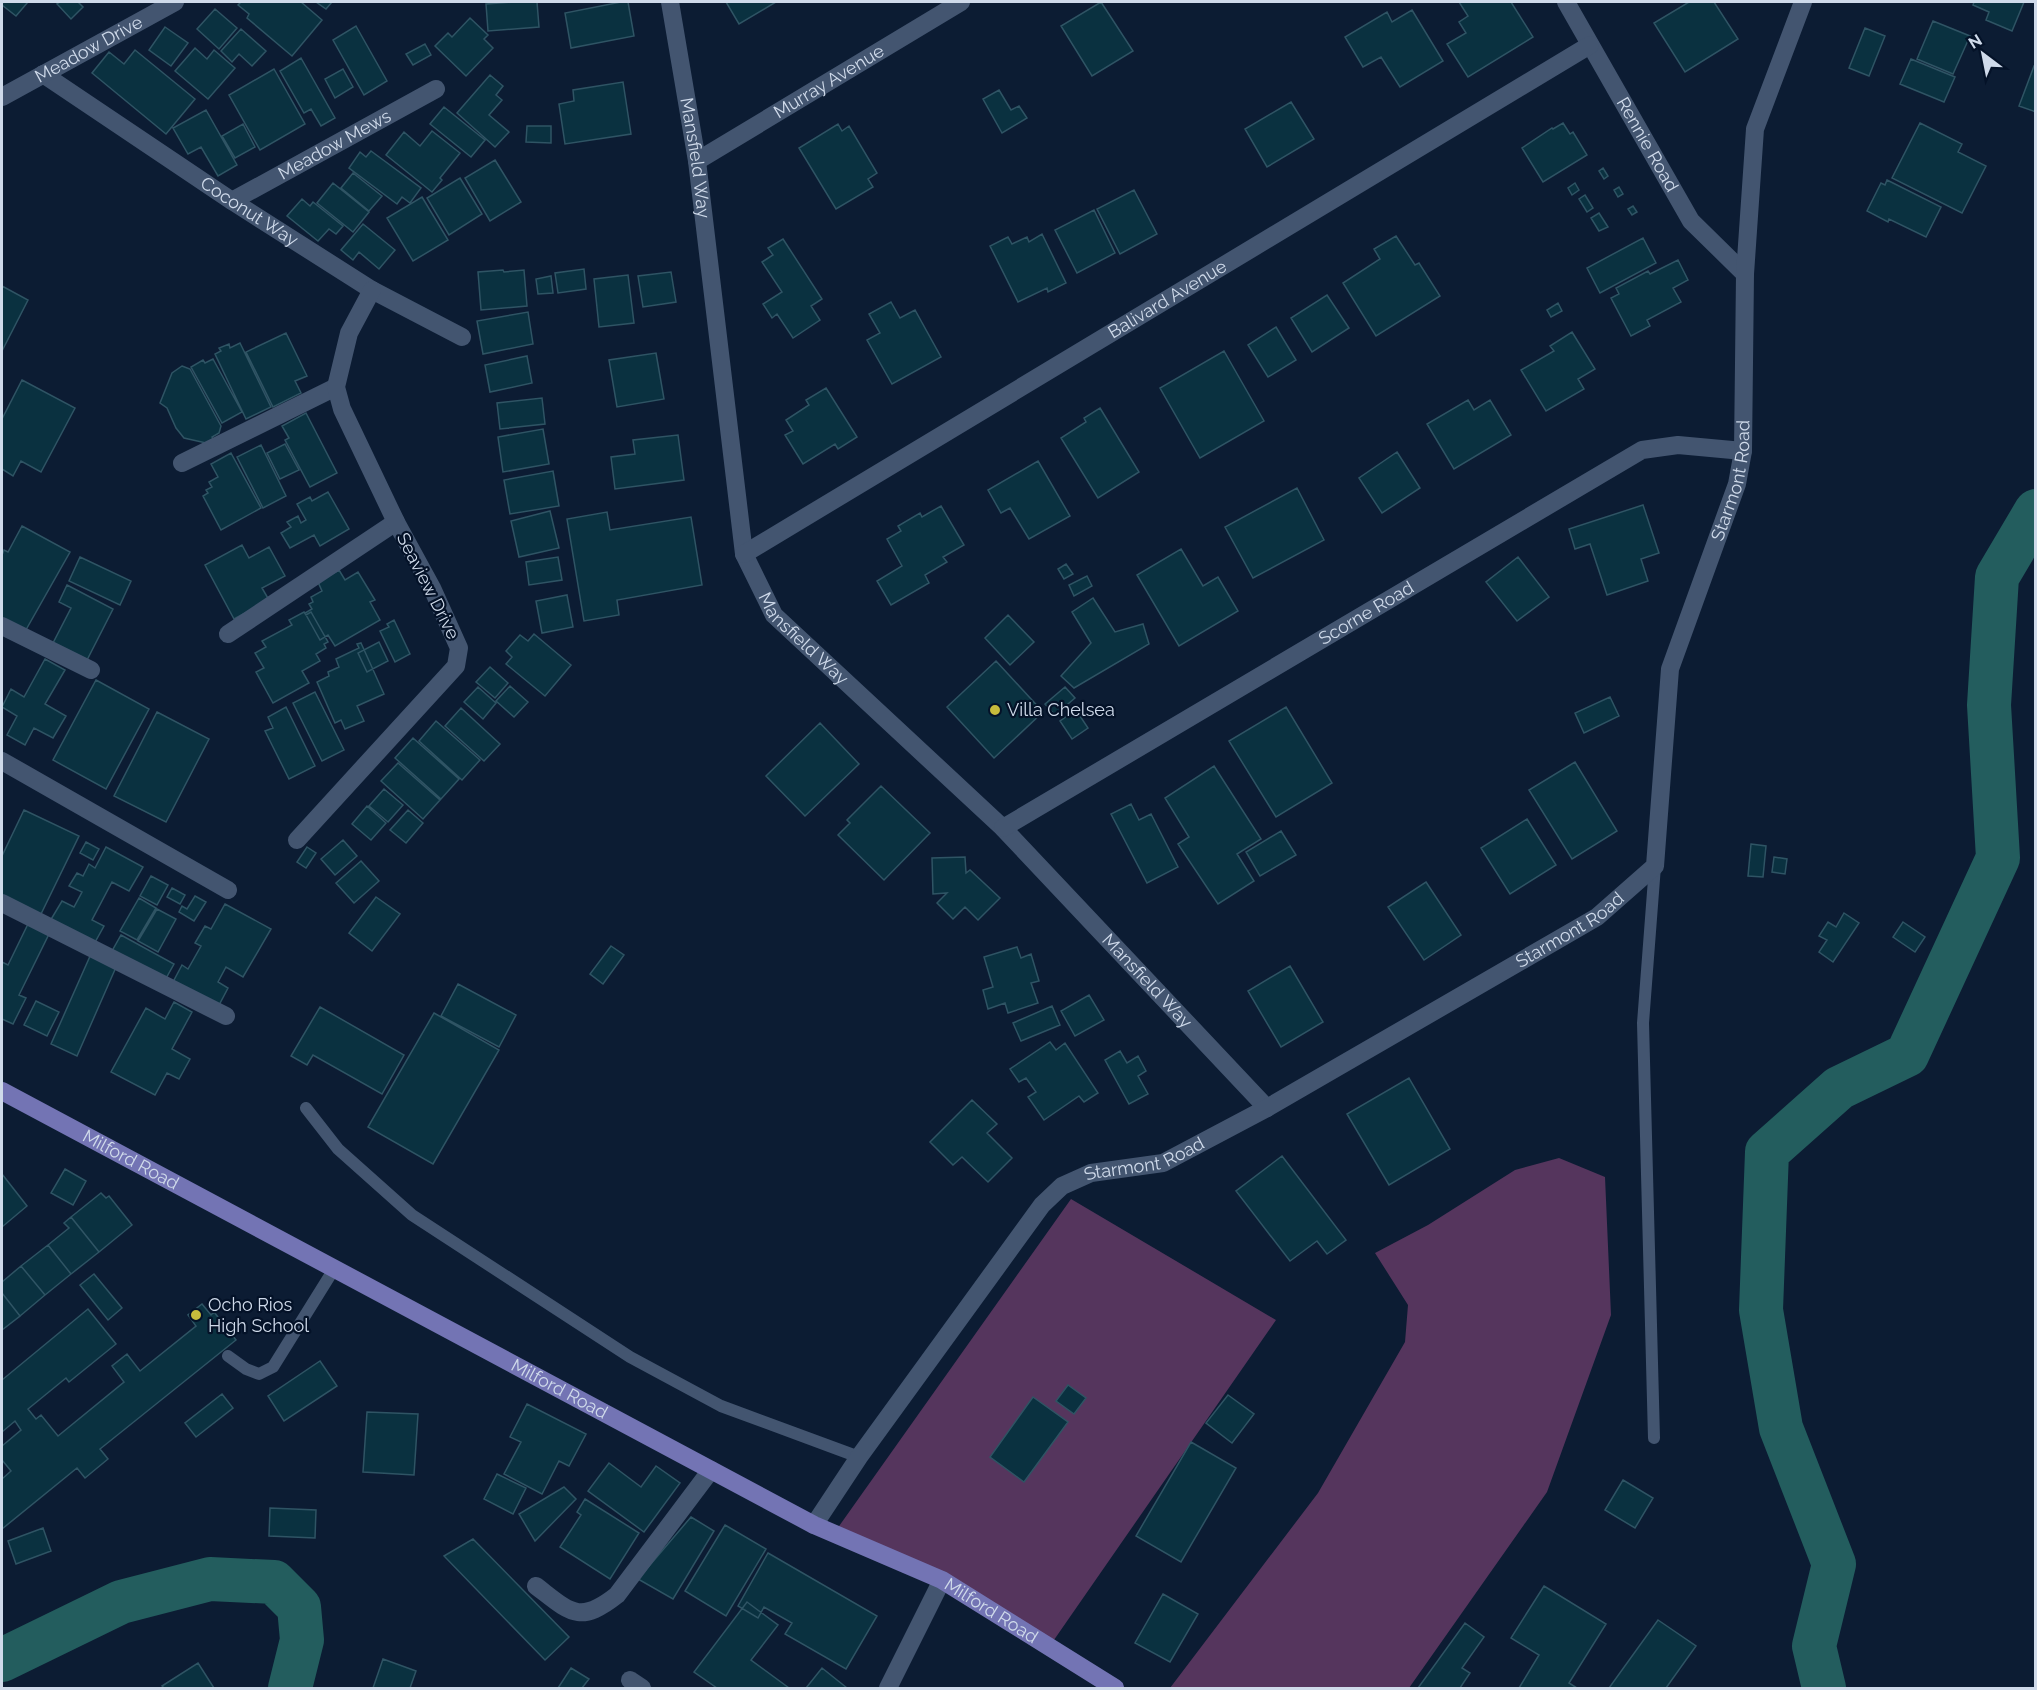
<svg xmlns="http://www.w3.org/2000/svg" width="2037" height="1690" font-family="Raleway,sans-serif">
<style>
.green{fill:#55355d}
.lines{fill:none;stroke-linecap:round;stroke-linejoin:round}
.river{stroke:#235d5e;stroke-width:44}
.building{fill:#0a3140;stroke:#2f5464;stroke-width:1.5}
.lane{stroke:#435570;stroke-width:12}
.street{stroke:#435570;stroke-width:18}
.secondary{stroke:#435570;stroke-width:18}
.primary{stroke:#7374b4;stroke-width:18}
.poi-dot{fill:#c6bc3c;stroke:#041228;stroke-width:2}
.labels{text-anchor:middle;stroke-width:4.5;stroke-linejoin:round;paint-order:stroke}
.street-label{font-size:18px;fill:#cfdaea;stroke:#041228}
.poi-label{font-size:18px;fill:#cfdaea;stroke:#041228;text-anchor:start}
</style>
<rect width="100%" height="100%" fill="#0c1c33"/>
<path class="green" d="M1559 1158 1605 1177 1611 1315 1547 1492 1409 1688H1170L1318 1493 1405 1342 1408 1305 1375 1253 1428 1225 1515 1170Z
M1071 1199 1276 1320 1047 1650 837 1529Z"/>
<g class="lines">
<path class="river" d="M2 1660 121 1602 210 1579 274 1582 299 1607 302 1640 290 1688
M1824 1688 1814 1646 1834 1564 1781 1428 1761 1310 1767 1152 1839 1088 1907 1055 1998 858 1989 705 1997 577 2036 511"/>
</g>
<path class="building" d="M3 2H28L16 16 2 5Z
M60 2H78L83 7 71 19 57 4Z
M241 2H301L322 20 292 56 247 18 249 14 238 5Z
M316 2H332L326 9Z
M514 2H537L539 27 488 31 486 4Z
M621 2H628L634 36 571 48 565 13Z
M726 2H776L739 24Z
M1101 2 1133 51 1092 76 1061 26Z
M1459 2H1511L1533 37 1468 77 1447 44 1466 33 1459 22 1468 16Z
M1689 2H1714L1738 39 1685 72 1654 23Z
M1974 2H2024L2012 31 1986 20 1989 12 1973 5Z
M215 9 237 28 219 49 197 29Z
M1412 10 1443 61 1400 87 1381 57 1363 67 1345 37 1387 12 1392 22Z
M470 18 488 35 484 39 493 48 466 76 435 46 448 33 452 37Z
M1933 21 1970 36 1953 74 1917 59Z
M356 26 387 81 364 95 333 40Z
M165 27 188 43 171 66 149 50Z
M1865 28 1885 36 1869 76 1849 68Z
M241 29 266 51 252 66 239 54 232 62 221 51Z
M425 44 431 55 413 65 406 54Z
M195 48 207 59 214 50 235 68 208 99 175 71Z
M135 50 195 99 166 134 92 73 109 52 124 64Z
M301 58 335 118 321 126 311 109 304 113 280 71Z
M1911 59 1955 77 1944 102 1900 84Z
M2034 66 2036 67V112L2019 106Z
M274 69 305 124 260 150 229 95Z
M343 69 353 87 335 98 325 79Z
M490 75 503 86 496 95 502 100 489 115 509 132 495 147 457 113Z
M623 82 631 134 565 144 559 104 574 101 573 90Z
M999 90 1011 110 1019 106 1027 118 1002 133 983 99Z
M1291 102 1314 139 1267 167 1245 129Z
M444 107 485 140 471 157 430 124Z
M206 110 237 165 218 176 201 147 188 154 173 128Z
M1563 123 1570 134 1573 132 1587 155 1543 182 1522 148 1552 128 1553 129Z
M1920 123 1962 144 1958 152 1986 166 1962 213 1892 178Z
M243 124 255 147 235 158 222 136Z
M838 124 842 131 849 126 877 173 868 179 873 187 836 209 799 148Z
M527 126H551V143L526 142Z
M432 131 460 153 440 178 442 180 432 192 386 155 404 132 420 146Z
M371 151 421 188 410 203 402 197 397 204 349 168 360 152 366 157Z
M495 160 521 202 490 221 465 178Z
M1603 168 1608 176 1604 179 1599 171Z
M353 173 382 196 369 211 341 188Z
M460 178 482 214 449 235 427 198Z
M1887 180 1941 207 1926 237 1889 219 1888 222 1867 211 1881 183 1885 185Z
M333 183 369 212 353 232 317 203Z
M1575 183 1579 190 1572 195 1568 188Z
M1619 187 1623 194 1618 197 1614 190Z
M1134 190 1157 234 1120 254 1097 209Z
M1585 195 1593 208 1587 212 1579 199Z
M422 197 448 240 413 261 387 218Z
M302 199 310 206 313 202 343 226 336 234 329 229 318 241 287 216Z
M1633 206 1637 212 1632 215 1628 209Z
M1094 210 1115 253 1077 273 1055 230Z
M1599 213 1608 227 1599 231 1591 218Z
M363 224 395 250 379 269 359 252 353 260 341 250Z
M1042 234 1066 283 1048 292 1047 288 1018 302 990 246 1008 237 1012 244 1027 237 1029 242Z
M1396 236 1415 265 1419 263 1440 296 1376 336 1343 283 1380 259 1374 249Z
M1643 238 1656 263 1600 293 1587 268Z
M783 239 822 299 811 306 820 320 793 338 777 314 772 318 763 304 782 292 762 262 773 255 768 248Z
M1678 260 1688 280 1673 288 1681 302 1647 320 1650 326 1631 336 1611 298 1619 294 1616 288 1648 271 1650 274Z
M584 269 586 289 558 293 555 273Z
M503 270 504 272 524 270 527 306 481 310 478 272Z
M671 272 676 302 643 307 638 276Z
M628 275 634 323 599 327 594 279Z
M551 276 553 293 538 294 536 279Z
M2 286 28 300 2 351Z
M1327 295 1349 328 1312 352 1291 318Z
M891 302 900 318 915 310 941 357 892 384 867 340 880 333 869 314Z
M1558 303 1562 311 1551 317 1547 310Z
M528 312 533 344 483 354 477 321Z
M1276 327 1296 360 1268 377 1248 345Z
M1572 332 1595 369 1578 379 1584 389 1546 411 1521 370 1554 351 1550 346Z
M286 333 307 376 295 381 301 393 273 407 246 352Z
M240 343 271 407 246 419 215 354 221 351 219 348 229 344 230 348Z
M1224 351 1264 421 1200 458 1160 388Z
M656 353 664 399 617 407 609 360Z
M527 356 532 383 490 392 485 365Z
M213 359 242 412 222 423 191 367 203 360 205 363Z
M182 366 190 369 221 426 219 433 212 437 213 439 206 443 184 438 176 428 167 408 160 403 172 373Z
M22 380 75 408 41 472 21 461 13 476 2 469V419Z
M826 388 857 437 838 449 835 444 803 464 785 435 793 431 786 420 809 405 806 400Z
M542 398 545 424 500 429 497 403Z
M1468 400 1474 410 1490 400 1511 435 1454 469 1427 424Z
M1100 408 1139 472 1098 498 1061 438 1086 422 1084 418Z
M306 413 337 473 310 487 285 440 289 438 282 426Z
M543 429 549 464 503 472 498 437Z
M678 435 684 480 615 489 611 457 635 454 633 440Z
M285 444 299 470 280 479 267 453Z
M261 445 286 496 263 508 237 457Z
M1397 452 1420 488 1382 513 1359 478Z
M231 453 261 508 221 530 203 496 208 493 206 490 212 487 209 482 218 477 211 464Z
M1038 461 1070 516 1029 539 1010 508 1001 513 988 490Z
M553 471 559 506 510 514 504 480Z
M1297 488 1324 540 1253 578 1225 527Z
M328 492 349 529 320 546 314 535 290 548 281 533 291 527 287 522 298 516 301 523 306 520 297 504 310 497 312 501Z
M1643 505 1659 553 1641 559 1648 581 1607 595 1590 544 1575 549 1569 529Z
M941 506 964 545 943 557 947 562 925 575 929 583 891 605 877 581 902 566 887 539 901 531 898 526 920 513 922 517Z
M550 511 559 548 519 557 511 521Z
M607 512 610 530 691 517 702 585 617 600 619 615 584 621 567 519Z
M22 526 70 552 23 635 2 623V555L4 550 8 552Z
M242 545 249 558 269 547 285 576 262 588 269 600 234 619 205 565Z
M1181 549 1203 586 1218 577 1238 611 1179 646 1137 575Z
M80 557 131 581 120 605 69 581Z
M558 557 562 580 529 585 526 562Z
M1518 557 1549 597 1517 621 1486 582Z
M1066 564 1073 574 1064 579 1058 569Z
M339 570 345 580 358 572 375 600 370 602 380 620 335 646 328 635 320 640 305 613 312 609 309 604 313 602 311 597 322 591 318 582Z
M1087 576 1092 586 1074 596 1069 585Z
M67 585 113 609 86 662 52 645 71 608 59 602Z
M567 595 573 627 542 633 536 601Z
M1093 598 1115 632 1143 624 1149 644 1074 688 1061 676 1091 643 1072 612Z
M304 612 306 615 311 612 328 642 324 644 326 648 316 654 320 661 302 671 309 683 273 703 256 672 264 668 255 653 266 647 262 641 292 625 289 620Z
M1008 615 1034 642 1010 665 985 638Z
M394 620 410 654 395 662 380 631 389 627 387 624Z
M534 634 571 665 545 696 506 664 512 657 506 651 520 635 528 641Z
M379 642 388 661 367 672 358 653Z
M361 643 384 694 357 706 364 721 345 729 341 720 335 723 317 682 329 676 328 672 339 667 336 659 359 648 357 644Z
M45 659 65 670 45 704 66 716 53 738 34 728 25 745 7 735 17 716 2 707 11 689 24 697Z
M996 661 1043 712 994 758 947 707Z
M490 667 508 683 495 698 476 682Z
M96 680 149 709 106 789 53 760Z
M510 686 528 702 514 717 496 701Z
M478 687 496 703 483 719 464 702Z
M1065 687 1075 698 1055 715 1045 704Z
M315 692 344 750 322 761 293 703Z
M1610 697 1619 716 1584 733 1575 713Z
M286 707 315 766 289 779 265 731 273 728 268 717Z
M1286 707 1332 783 1276 817 1229 741Z
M461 708 500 744 484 761 445 726Z
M1076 710 1088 728 1072 739 1060 721Z
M157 712 209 739 166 822 114 796Z
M436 721 480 760 462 780 419 741Z
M820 723 859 764 805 816 766 776Z
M413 738 459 779 441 799 395 758Z
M1575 762 1617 831 1572 859 1529 790Z
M398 763 440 800 423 819 381 781Z
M1214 766 1261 839 1237 854 1254 881 1218 904 1178 844 1189 837 1165 798Z
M881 786 930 833 884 880 838 835 850 823 847 820Z
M384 789 403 805 388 822 369 806Z
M1131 804 1139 820 1151 814 1178 867 1147 883 1111 814Z
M367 806 386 823 371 840 352 824Z
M24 810 79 836 40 916 2 898V856Z
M408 810 423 823 406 843 390 830Z
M1527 819 1556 865 1510 894 1481 848Z
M1281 831 1296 855 1260 876 1246 852Z
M343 840 357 856 335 875 321 859Z
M86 842 99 849 93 860 80 853Z
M1751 844 1766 846 1763 877 1748 876Z
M106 847 143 867 129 891 112 882 92 920 104 926 94 944 50 921 62 901 74 907 82 892 69 886 77 873 83 876 89 864 95 868Z
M307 847 316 853 306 868 297 862Z
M965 857 966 873 970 870 1000 898 978 920 965 907 953 919 937 903 947 893 933 894 932 858Z
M1774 857 1787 859 1785 874 1772 872Z
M361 861 379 881 354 903 336 883Z
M151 876 168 885 157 905 140 896Z
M1426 882 1461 935 1424 960 1388 907Z
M172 888 185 895 180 904 167 897Z
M195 896 206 902 194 921 179 912 182 906 187 909Z
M376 897 400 914 372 951 349 933Z
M139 898 156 908 137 940 120 931Z
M225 904 271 929 243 977 226 967 218 982 228 988 218 1007 173 982 182 965 188 969 201 946 195 943 205 926 211 929Z
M157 909 176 919 158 952 138 941Z
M1844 913 1859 923 1833 962 1819 952 1827 940 1819 936 1828 922 1836 927Z
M1903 922 1925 937 1915 952 1893 937Z
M28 924 49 934 19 995 26 998 13 1024 2 1019V962L8 965Z
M121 935 174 964 165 980 112 951Z
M611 946 624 955 603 984 590 974Z
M1017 947 1021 958 1031 954 1039 981 1031 983 1038 1003 1008 1013 1005 1003 988 1009 983 990 993 987 984 957Z
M91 954 117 965 77 1056 51 1044Z
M1290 966 1323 1022 1281 1047 1248 991Z
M458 984 516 1015 499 1047 441 1016Z
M1089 995 1104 1020 1075 1036 1061 1011Z
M36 1001 59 1012 47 1036 24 1025Z
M174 1002 192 1012 172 1049 190 1059 179 1079 167 1073 155 1095 111 1072 146 1008 165 1019Z
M1052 1006 1060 1025 1021 1041 1013 1023Z
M320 1007 404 1055 382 1094 313 1055 307 1065 291 1056Z
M434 1013 499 1050 433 1164 368 1127Z
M1050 1042 1056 1050 1065 1043 1098 1093 1084 1102 1079 1096 1044 1120 1028 1097 1036 1092 1026 1078 1019 1082 1010 1069Z
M1120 1051 1127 1063 1138 1056 1146 1071 1138 1076 1148 1094 1129 1104 1105 1060Z
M1409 1078 1450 1149 1389 1185 1347 1114Z
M972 1100 997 1124 987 1133 1012 1158 988 1182 962 1157 953 1165 930 1142Z
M1282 1156 1346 1240 1327 1254 1317 1241 1290 1261 1236 1191Z
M65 1169 86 1181 73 1205 51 1193Z
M2 1174 27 1206 2 1227Z
M101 1193 106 1198 109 1196 132 1225 99 1252 71 1217Z
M71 1217 99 1252 71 1274 48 1245 69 1228 64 1223Z
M48 1245 71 1274 45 1295 21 1266Z
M21 1266 45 1295 20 1316 2 1293V1282Z
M94 1274 122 1308 108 1320 80 1285Z
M2 1293 20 1316 2 1330Z
M202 1304 211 1315 214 1312 236 1340 100 1449 108 1459 85 1478 77 1468 2 1529V1479L11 1471 2 1460V1446L21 1430 15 1421 2 1432V1380L88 1309 116 1344 69 1382 66 1378 28 1409 36 1419 41 1415 58 1436 124 1382 112 1366 127 1354 140 1371 196 1326 188 1315Z
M320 1361 337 1386 284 1421 268 1396Z
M1068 1385 1086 1398 1074 1414 1056 1401Z
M222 1394 233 1408 196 1437 185 1423Z
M1228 1395 1254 1414 1232 1443 1206 1423Z
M1033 1397 1068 1422 1024 1482 990 1457Z
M527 1404 586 1434 569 1466 559 1461 542 1494 504 1474 521 1442 510 1437Z
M367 1412 418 1414 414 1475 363 1472Z
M1191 1442 1236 1468 1181 1562 1136 1536Z
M609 1463 641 1487 656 1466 680 1483 644 1532 588 1491Z
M497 1474 526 1488 513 1514 484 1499Z
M1623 1480 1653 1498 1635 1528 1605 1510Z
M564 1487 576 1499 535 1541 519 1514Z
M585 1499 639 1533 610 1579 560 1547 581 1515 577 1512Z
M270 1508 316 1510 315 1538 269 1536Z
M691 1517 714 1531 673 1599 638 1579Z
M725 1525 766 1549 726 1616 685 1591Z
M43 1528 51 1551 16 1564 8 1541Z
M473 1539 569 1637 545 1660 444 1556Z
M768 1553 877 1616 846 1669 785 1634 792 1623 764 1607 758 1618 738 1606Z
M1544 1586 1606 1624 1569 1683 1577 1688H1519L1539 1655 1511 1638Z
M1163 1594 1198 1614 1170 1662 1135 1643Z
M747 1602 778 1625 751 1660 789 1688H717L694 1672Z
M1658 1620 1696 1646 1666 1688H1609Z
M1465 1623 1484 1637 1462 1668 1470 1673 1460 1688H1418Z
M383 1659 416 1671 410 1688H373Z
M198 1663 214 1688H164L162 1686Z
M571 1668 589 1679 582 1688H558Z
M822 1668 847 1688H806Z"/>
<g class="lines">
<path class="lane" d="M306 1108 338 1149 412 1215 630 1357 721 1406 859 1457
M228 1356 246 1369 259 1374 273 1367 334 1269
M1654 1438 1643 1023 1655 866"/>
<g class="street">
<path id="s1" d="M670 2 697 161 744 554 774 615 1003 828 1267 1108"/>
<path id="s2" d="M1566 2 1691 221 1745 274"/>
<path id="s3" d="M43 74 232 201 372 290 462 337"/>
<path id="s4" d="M2 97 175 2"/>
<path id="s5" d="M697 161 961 2"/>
<path id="s6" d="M232 201 436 89"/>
<path d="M182 463 336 387"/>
<path id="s7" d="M744 554 1590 45"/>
<path d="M2 626 91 670"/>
<path d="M228 634 396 522"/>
<path d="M2 761 228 890"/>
<path id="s8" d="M1003 828 1642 450 1678 445 1743 451"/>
<path d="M297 840 456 666 459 648 432 588 396 522 342 409 336 387 349 333 372 290"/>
<path d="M2 903 226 1016"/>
<path id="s9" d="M814 1525 859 1457 1042 1205 1062 1186 1091 1173 1163 1163 1267 1108 1597 917 1655 866 1670 669 1737 484 1743 451 1745 274 1755 129 1803 2"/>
<path d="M536 1586C570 1612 579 1625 617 1595L711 1470"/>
<path d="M630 1680 642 1688"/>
</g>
<path class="secondary" d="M888 1688 942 1580"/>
<path class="primary" id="s10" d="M2 1091 814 1525 942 1580 1115 1688"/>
</g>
<g class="poi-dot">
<circle cx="995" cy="710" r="6"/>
<circle cx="196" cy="1315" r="6"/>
</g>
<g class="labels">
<g class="street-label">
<text dy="6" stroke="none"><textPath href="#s4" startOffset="99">Meadow Drive</textPath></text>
<text dy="6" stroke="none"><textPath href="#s5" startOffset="154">Murray Avenue</textPath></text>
<text dy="6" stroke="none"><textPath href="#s2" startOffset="164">Rennie Road</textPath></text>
<text dy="6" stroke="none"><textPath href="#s6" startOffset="117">Meadow Mews</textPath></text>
<text dy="6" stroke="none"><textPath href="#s1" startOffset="158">Mansfield Way</textPath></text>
<text dy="6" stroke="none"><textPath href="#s3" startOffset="248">Coconut Way</textPath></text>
<text dy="6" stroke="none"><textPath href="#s7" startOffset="494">Balivard Avenue</textPath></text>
<text dy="6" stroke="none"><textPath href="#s9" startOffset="1498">Starmont Road</textPath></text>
<text transform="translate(428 586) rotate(63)" y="6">Seaview Drive</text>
<text dy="6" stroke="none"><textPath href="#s8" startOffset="422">Scorne Road</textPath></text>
<text dy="6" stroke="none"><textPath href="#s1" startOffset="662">Mansfield Way</textPath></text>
<text dy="6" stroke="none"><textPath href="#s9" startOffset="994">Starmont Road</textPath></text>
<text dy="6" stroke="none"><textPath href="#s1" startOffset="1148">Mansfield Way</textPath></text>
<text dy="6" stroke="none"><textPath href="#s9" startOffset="508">Starmont Road</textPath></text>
<text dy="6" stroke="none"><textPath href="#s10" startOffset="146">Milford Road</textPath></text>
<text dy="6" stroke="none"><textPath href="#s10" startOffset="632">Milford Road</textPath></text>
<text dy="6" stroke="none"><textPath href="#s10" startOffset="1118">Milford Road</textPath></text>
</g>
<g class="poi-label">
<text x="1007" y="716">Villa Chelsea</text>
<text x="208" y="1311">Ocho Rios<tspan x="208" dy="21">High School</tspan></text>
</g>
</g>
<rect width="2037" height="1690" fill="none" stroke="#cfdaea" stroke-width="6"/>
<g transform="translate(1983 54) rotate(328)" stroke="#041228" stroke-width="4.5" paint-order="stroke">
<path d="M0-4.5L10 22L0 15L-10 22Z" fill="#cfdaea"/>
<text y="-9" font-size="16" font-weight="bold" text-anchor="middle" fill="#cfdaea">N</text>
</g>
</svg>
